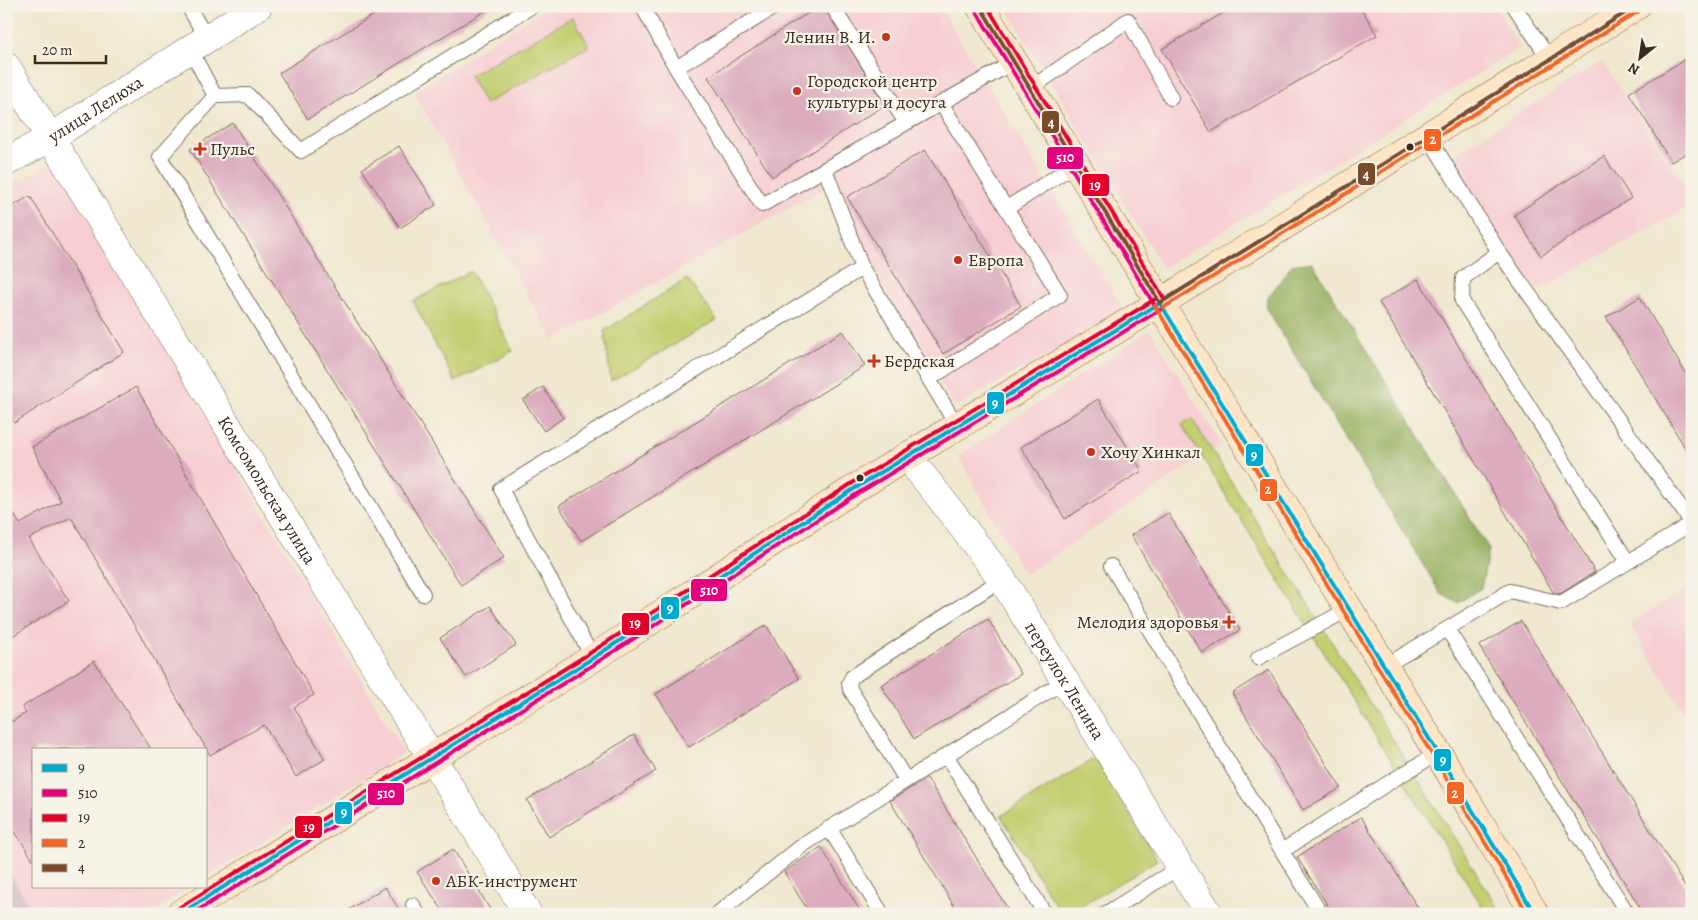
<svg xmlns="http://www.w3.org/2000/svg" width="1698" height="920" font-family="Alegreya,serif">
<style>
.built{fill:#f7cfd3}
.industrial{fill:#d2bdc7}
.green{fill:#c3cf71;stroke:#7f7c48}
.forest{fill:#9ab263;stroke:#6a6e40}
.building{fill:#dcabbe}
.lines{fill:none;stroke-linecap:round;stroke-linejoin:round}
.service-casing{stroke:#7a6c5c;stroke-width:16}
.minor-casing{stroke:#7a6c5c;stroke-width:29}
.tertiary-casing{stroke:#7a6c5c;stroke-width:29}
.secondary-casing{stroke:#7a6c5c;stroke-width:29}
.service{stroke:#fff;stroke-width:14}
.minor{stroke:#fff;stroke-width:28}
.tertiary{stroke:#fff;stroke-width:28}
.secondary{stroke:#fde5c5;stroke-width:28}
.bus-1-casing{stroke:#f7f3e8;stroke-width:8}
.bus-2-casing{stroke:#f7f3e8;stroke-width:8}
.bus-3-casing{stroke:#f7f3e8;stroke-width:8}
.bus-4-casing{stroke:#f7f3e8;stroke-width:8}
.bus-5-casing{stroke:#f7f3e8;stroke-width:8}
.bus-1{stroke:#00a9ce;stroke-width:4}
.bus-2{stroke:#e5007d;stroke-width:4}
.bus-3{stroke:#e4002b;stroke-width:4}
.bus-4{stroke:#f26522;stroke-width:4}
.bus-5{stroke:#7a4b2a;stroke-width:4}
.poi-dot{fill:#c8321e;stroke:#f7f3e8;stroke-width:2}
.bus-dot{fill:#3b2a1e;stroke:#f7f3e8;stroke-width:2}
.labels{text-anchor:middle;stroke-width:4.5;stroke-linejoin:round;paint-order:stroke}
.poi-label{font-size:18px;fill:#3b2a1e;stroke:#f7f3e8;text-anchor:start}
.street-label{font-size:18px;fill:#3b2a1e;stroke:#f7f3e8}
.line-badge{stroke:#f7f3e8;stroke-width:2}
.badge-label{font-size:14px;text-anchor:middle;font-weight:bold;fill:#fff}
</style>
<rect width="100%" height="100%" fill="#f7f3e8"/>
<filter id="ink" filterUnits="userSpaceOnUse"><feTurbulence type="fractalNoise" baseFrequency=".02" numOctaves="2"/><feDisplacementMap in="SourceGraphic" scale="10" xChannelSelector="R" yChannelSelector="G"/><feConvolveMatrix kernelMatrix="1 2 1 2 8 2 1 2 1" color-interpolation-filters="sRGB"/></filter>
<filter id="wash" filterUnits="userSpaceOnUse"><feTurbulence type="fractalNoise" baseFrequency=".0096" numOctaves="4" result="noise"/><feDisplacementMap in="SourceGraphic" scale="20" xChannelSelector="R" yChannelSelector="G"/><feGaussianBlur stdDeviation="1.12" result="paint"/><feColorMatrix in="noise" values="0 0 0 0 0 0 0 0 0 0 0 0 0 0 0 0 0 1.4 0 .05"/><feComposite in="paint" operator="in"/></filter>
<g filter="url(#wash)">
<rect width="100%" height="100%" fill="#f0e8cf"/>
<path class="built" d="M548 6H940L1124 311 955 407 825 188 553 340 414 92Z
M1005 6H1495L1520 48 1163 268Z
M1602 61 1692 198V205L1533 293 1450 157Z
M55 160 404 753 206 877V749H34V886H192L149 914H34L6 865V188Z
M1150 330 1222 445 1025 574 958 456Z
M1692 585V725L1629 624Z"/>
<path class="industrial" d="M6 865 34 914H6Z"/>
<path class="green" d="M573 17 589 46 485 104 469 76Z
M471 271 513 351 455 382 413 301Z
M687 279 717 320 611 381 604 331Z
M1192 419 1502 914H1487L1182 425Z
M1095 758 1157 860 1069 914H1061L1001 816Z"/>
<path class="forest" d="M1312 262 1489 549 1481 588 1458 603 1441 594 1266 308 1267 299 1292 265Z"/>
<g id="blocks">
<path class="building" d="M388 6H493L308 119 279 73Z
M819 6H823L885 105 772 177 708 77Z
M1235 6H1360L1377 35 1211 132 1162 49Z
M1692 55V150L1671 162 1629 93Z
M233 123 504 558 461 585 190 149Z
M399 146 436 205 400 228 362 169Z
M925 150 1021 306 943 354 847 197Z
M1604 156 1631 198 1541 256 1514 215Z
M30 196 124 352 14 423 6 411V210Z
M1418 279 1595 572 1560 594 1553 592 1379 302Z
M1640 297 1692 384V459L1606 317Z
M843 331 865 366 581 541 559 506Z
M136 387 314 695 294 707 325 759 296 777 264 725 210 755 71 517 29 539 69 601 6 640V502L20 524 61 501 32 447Z
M543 387 563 418 544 431 523 400Z
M1098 399 1142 471 1065 519 1021 447Z
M1168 513 1240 630 1202 653 1131 535Z
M490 606 516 645 466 677 440 638Z
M988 619 1021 674 914 739 881 685Z
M1521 621 1692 898V914H1644L1479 646Z
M766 625 799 679 689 747 656 694Z
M94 661 151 749H34V861L6 818V725L26 713 22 707Z
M1269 670 1341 788 1303 810 1232 693Z
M634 735 656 771 549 837 527 800Z
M927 778 1011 914H959L890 801Z
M1361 817 1422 914H1333L1297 857Z
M821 847 862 914H810L784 872Z
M453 849 493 914H445L417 872Z
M385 887 402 914H342Z"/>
</g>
</g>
<g filter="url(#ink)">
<use href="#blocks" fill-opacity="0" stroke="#7a6c5c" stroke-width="1"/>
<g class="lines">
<g class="service-casing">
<path id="service" d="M188 6 207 39
M642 6 676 68
M776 6 676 68 762 205 825 169
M832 6 906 123
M1514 6 1550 60
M190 49 215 96 248 95 301 151 532 6
M1030 89 1128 20 1171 98
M215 96 160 157 423 594
M1007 208 1076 164
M1499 252 1463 278 1462 301 1628 562
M929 379 1060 295 941 103
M957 426 862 268 825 169 1014 62
M1111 566 1282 851 1321 914
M1447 629 1628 914
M593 658 501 489 862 268
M1258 658 1349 609
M1385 666 1510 591 1561 603 1692 523 1499 252 1428 136
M946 755 1045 914
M906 780 850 689 849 683 852 677 1002 579
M829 828 882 914
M1282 851 1393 780 1438 753
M413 905 418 914
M717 914 803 845 1065 681
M1105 914 1180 867"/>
</g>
<g class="minor-casing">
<g id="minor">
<path id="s1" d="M6 162 50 138 258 6"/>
<path id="s2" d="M907 456 938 495 1002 579 1209 914"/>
</g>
</g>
<g class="tertiary-casing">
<g id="tertiary">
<path id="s3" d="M6 66 528 914"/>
</g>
</g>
<g class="secondary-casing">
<path id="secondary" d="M980 6 1197 364 1438 753 1535 914
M180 914 593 658 857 487 1160 303 1636 6"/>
</g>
<use href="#service" class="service"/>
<use href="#minor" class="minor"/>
<use href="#tertiary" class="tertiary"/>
<use href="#secondary" class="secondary"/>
<g class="bus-1-casing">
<path id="bus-1" d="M1160 303 1438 753 1535 914
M180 914 593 658 857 487 1160 303"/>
</g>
<g class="bus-2-casing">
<path id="bus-2" d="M975 9 1155 306
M192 914 596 663 860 492 1163 308"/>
</g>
<g class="bus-3-casing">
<path id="bus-3" d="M987 6 1165 300
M177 909 590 653 854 482 1157 298"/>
</g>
<g class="bus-4-casing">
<path id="bus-4" d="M1155 306 1433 756 1528 914
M1163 308 1639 11"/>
</g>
<g class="bus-5-casing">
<path id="bus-5" d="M980 6 1160 303
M1160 303 1636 6"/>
</g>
<use href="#bus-1" class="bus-1"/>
<use href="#bus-2" class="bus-2"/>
<use href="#bus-3" class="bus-3"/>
<use href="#bus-4" class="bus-4"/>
<use href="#bus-5" class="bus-5"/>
</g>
</g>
<g class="poi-dot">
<circle cx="886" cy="37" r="5"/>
<circle cx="797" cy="91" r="5"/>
<path d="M197.5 141.5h5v5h5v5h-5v5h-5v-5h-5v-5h5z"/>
<circle cx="958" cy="260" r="5"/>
<path d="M871.5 353.5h5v5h5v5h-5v5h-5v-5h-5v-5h5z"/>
<circle cx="1091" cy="452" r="5"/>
<path d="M1226.5 614.5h5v5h5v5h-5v5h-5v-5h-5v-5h5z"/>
<circle cx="436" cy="881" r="5"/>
</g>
<g class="bus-dot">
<circle cx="1410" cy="147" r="4.5"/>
<circle cx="860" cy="478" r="4.5"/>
</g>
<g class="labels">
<g class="poi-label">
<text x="876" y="43" text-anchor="end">Ленин В. И.</text>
<text x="807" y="87">Городской центр<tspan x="807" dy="21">культуры и досуга</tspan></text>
<text x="210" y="155">Пульс</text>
<text x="968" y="266">Европа</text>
<text x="884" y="367">Бердская</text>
<text x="1101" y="458">Хочу Хинкал</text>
<text x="1219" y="628" text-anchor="end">Мелодия здоровья</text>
<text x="446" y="887">АБК-инструмент</text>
</g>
<g class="street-label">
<text dy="6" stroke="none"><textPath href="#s1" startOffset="104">улица Лелюха</textPath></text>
<text dy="6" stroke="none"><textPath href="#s3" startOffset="498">Комсомольская улица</textPath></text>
<text dy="6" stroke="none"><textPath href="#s2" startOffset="275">переулок Ленина</textPath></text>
</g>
</g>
<g class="line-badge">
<rect x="1041" y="110" width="19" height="24" rx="5" fill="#7a4b2a"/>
<rect x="1423" y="128" width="19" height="24" rx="5" fill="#f26522"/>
<rect x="1046" y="146" width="38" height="24" rx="5" fill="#e5007d"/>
<rect x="1357" y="162" width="19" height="24" rx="5" fill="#7a4b2a"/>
<rect x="1081" y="173" width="29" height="24" rx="5" fill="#e4002b"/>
<rect x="986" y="391" width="19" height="24" rx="5" fill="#00a9ce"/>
<rect x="1245" y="443" width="19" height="24" rx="5" fill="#00a9ce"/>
<rect x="1259" y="478" width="19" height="24" rx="5" fill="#f26522"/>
<rect x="690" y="578" width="38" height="24" rx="5" fill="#e5007d"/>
<rect x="660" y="596" width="20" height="24" rx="5" fill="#00a9ce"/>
<rect x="621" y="612" width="29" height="24" rx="5" fill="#e4002b"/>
<rect x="1433" y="748" width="19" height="24" rx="5" fill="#00a9ce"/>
<rect x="1446" y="781" width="19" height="24" rx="5" fill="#f26522"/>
<rect x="367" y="782" width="38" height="24" rx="5" fill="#e5007d"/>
<rect x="334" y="801" width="19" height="24" rx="5" fill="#00a9ce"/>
<rect x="294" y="815" width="29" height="24" rx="5" fill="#e4002b"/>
</g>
<g class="badge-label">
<text x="1051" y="127">4</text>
<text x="1433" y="144">2</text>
<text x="1065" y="162">510</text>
<text x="1366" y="179">4</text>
<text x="1095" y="190">19</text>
<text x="995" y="408">9</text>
<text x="1254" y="460">9</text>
<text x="1268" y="494">2</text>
<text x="709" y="595">510</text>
<text x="670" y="613">9</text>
<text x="635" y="628">19</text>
<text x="1443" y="765">9</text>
<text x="1455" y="798">2</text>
<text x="386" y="798">510</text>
<text x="344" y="817">9</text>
<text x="309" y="832">19</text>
</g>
<rect width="1698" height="920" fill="none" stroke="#f7f3e8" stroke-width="25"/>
<rect x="32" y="748" width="175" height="140" fill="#f7f3e8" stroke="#aca397"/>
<rect x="42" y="764" width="25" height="8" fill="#00a9ce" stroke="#aca397"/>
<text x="78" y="772" font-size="15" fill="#3b2a1e">9</text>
<rect x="42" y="789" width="25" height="8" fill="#e5007d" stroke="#aca397"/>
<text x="78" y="798" font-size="15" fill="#3b2a1e">510</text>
<rect x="42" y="814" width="25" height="8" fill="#e4002b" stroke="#aca397"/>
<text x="78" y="822" font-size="15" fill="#3b2a1e">19</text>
<rect x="42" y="839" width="25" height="8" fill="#f26522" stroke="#aca397"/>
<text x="78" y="848" font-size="15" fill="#3b2a1e">2</text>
<rect x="42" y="864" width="25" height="8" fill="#7a4b2a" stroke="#aca397"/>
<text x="78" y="872" font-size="15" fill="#3b2a1e">4</text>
<g transform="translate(1640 58) rotate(210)" stroke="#f7f3e8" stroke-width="4" paint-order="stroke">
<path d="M0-4L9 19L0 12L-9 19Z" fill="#3b2a1e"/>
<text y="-8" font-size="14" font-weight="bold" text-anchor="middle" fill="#3b2a1e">N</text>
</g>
<path d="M35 55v8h71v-8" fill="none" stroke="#3b2a1e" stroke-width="2.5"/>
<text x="42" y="55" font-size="15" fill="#3b2a1e" stroke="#f7f3e8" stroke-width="4" paint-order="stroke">20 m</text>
</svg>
